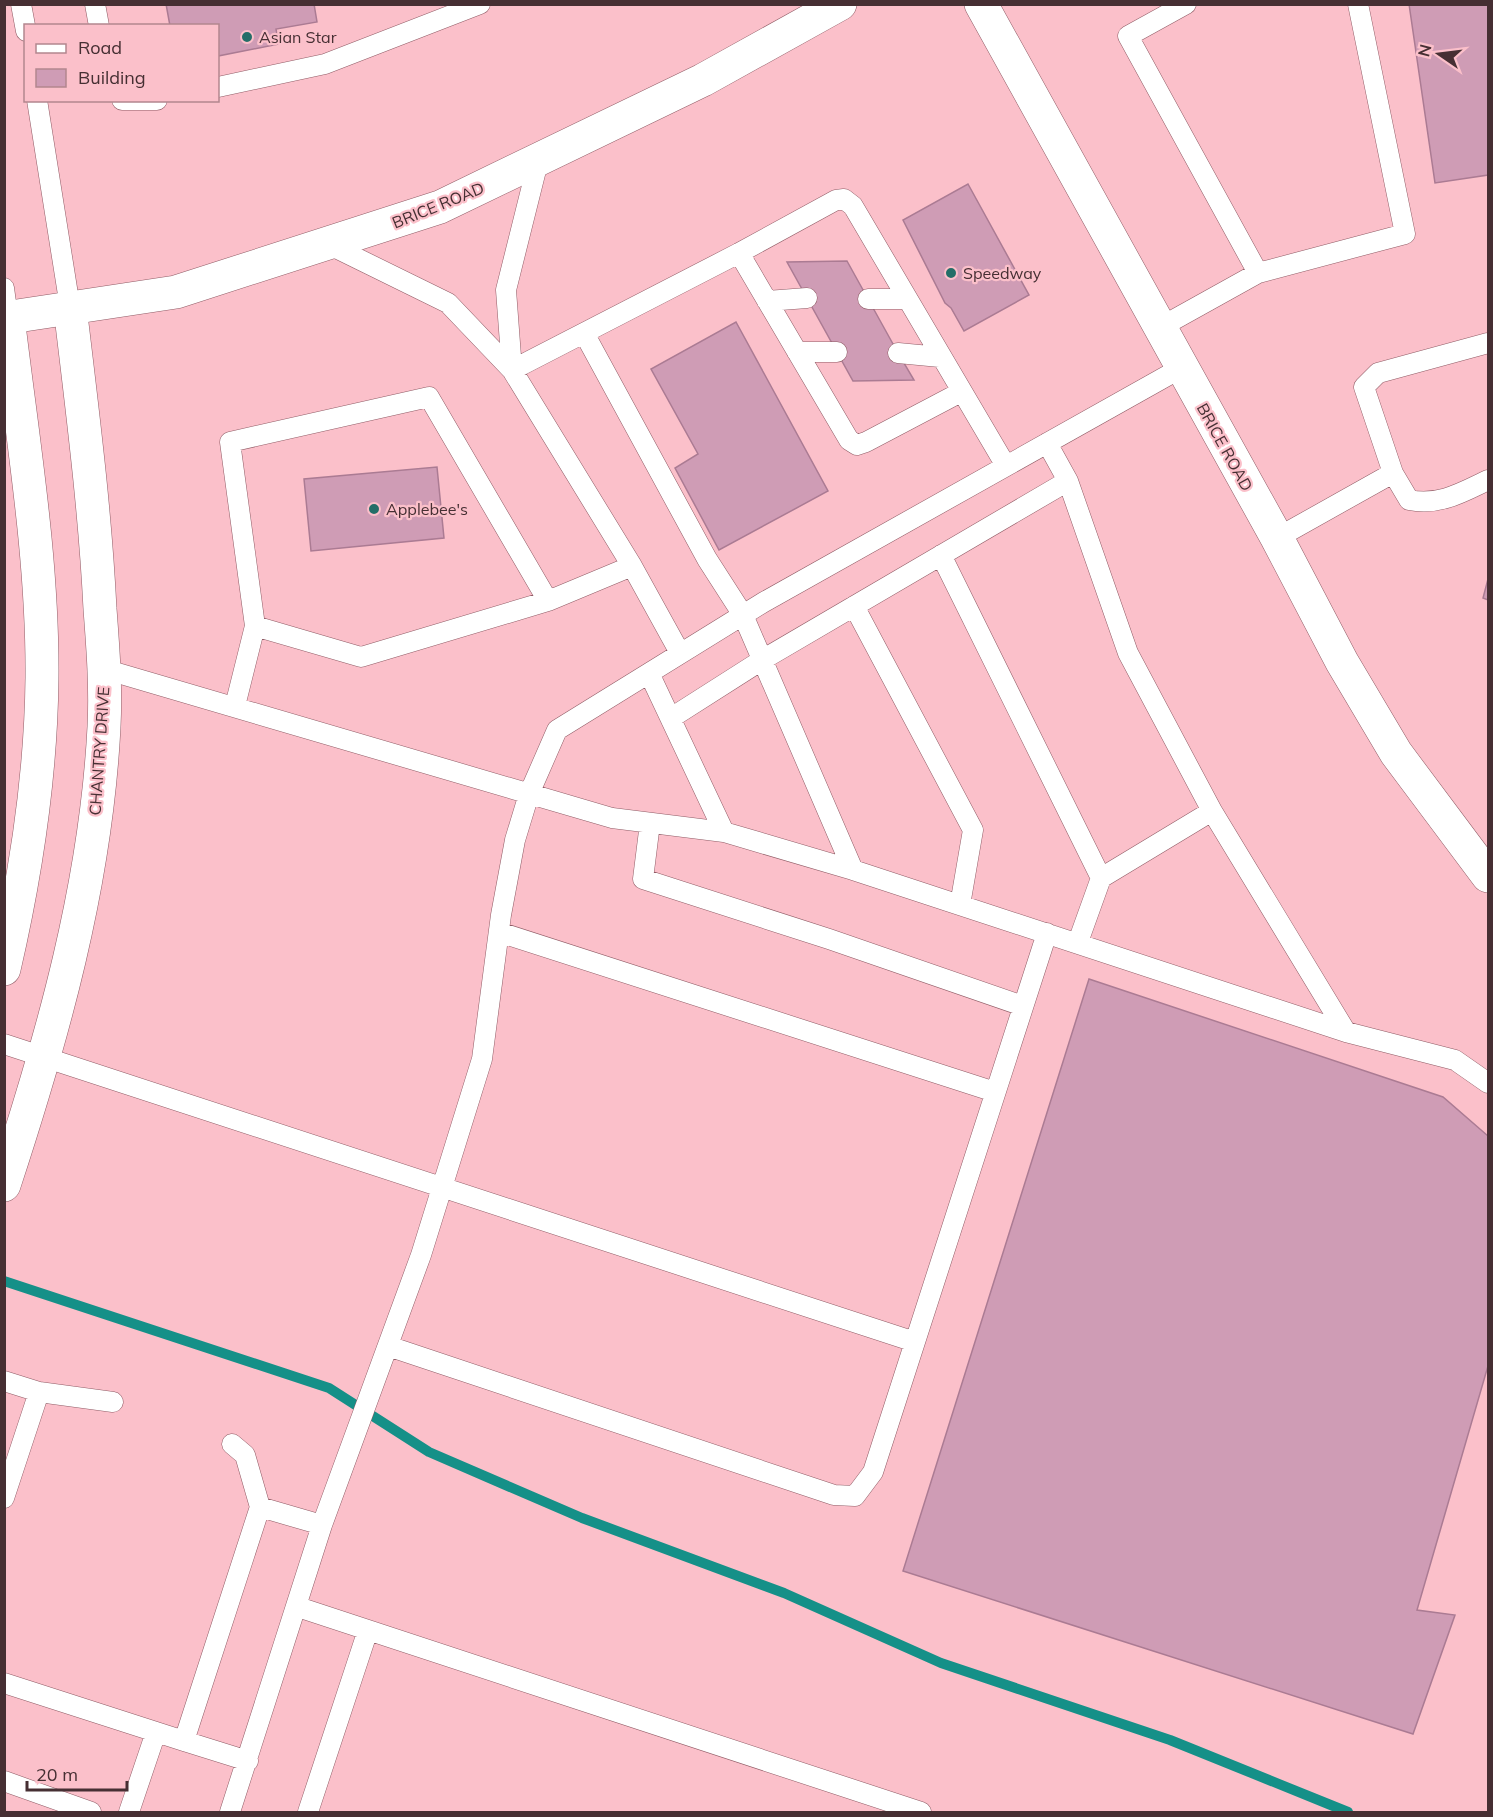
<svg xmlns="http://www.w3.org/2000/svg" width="1493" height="1817" font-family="Mulish,sans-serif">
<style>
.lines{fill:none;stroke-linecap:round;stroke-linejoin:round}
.stream{stroke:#159088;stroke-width:10}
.building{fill:#cf9cb5;stroke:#ab7b93;stroke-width:1.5}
.service-casing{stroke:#905c66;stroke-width:21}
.tertiary-casing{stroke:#905c66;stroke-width:34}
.secondary-casing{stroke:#905c66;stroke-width:34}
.primary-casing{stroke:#905c66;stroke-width:34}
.service{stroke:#fff;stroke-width:20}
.tertiary{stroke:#fff;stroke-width:33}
.secondary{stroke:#fff;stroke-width:33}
.primary{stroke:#fff;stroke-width:33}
.poi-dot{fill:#246e68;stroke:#fbc0ca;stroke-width:2}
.labels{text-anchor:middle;stroke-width:4.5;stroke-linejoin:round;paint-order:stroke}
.poi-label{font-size:16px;fill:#462f33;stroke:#fbc0ca;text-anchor:start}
.street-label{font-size:16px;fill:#462f33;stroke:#fbc0ca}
</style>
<rect width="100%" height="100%" fill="#fbc0ca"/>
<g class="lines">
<path class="stream" d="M4 1281 329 1388 429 1452 582 1518 784 1593 941 1663 1170 1740 1348 1812"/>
</g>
<path class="building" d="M166 4H314L317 22 276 29 279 44 218 56V26H170Z
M1409 4H1488V175L1435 183Z
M968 184 1029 295 964 331 951 308 945 303 903 220Z
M847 261 898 353 914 380 853 381 787 262Z
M736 322 828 491 719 550 675 468 698 454 651 369Z
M437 467 444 538 311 551 304 479Z
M1488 579V600L1483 598Z
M1089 979 1443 1097 1488 1136V1366L1417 1610 1455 1615 1413 1734 903 1571Z"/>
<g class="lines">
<g class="service-casing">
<path id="service" d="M21 4 26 31
M95 4 99 26
M1186 4 1128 36 1258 273
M218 87 325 64 480 4
M37 100 70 307
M122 100H157
M330 245 448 303 512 370 506 290 538 162
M739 253 849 440 857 445 866 442 961 392
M4 288 8 317
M868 299H907
M767 301 807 298
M1159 328 1258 273 1405 234 1358 4
M584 333 707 559 743 615 853 870
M1488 343 1378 373 1364 387 1393 473 1409 500C1439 506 1461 493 1488 480
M797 352H837
M898 353 940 357
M1047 443 1068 481 1128 653 1212 811 1346 1032
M1277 538 1393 473
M941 555 1101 878
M548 601 361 657 255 626 230 442 429 397 548 601 632 566
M854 606 973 830 960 905
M680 653 632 566 512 370 739 253 836 200 844 199 853 206 1006 466
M104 669 612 818 724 832 853 870 1346 1032 1455 1060 1488 1083
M649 673 724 832
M235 706 255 626
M671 718 762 660 1068 481
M650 823 643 879 829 939 1023 1006
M499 932 995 1092
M1078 942 1101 878 1212 811
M4 1044 915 1342
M388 1346 834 1495 855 1496 873 1472 1047 933
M4 1381 39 1392
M232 1444 245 1455 260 1507
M4 1498 39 1392 113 1402
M298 1607 921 1812
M4 1683 184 1741
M248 1761 184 1741 260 1507 322 1525
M4 1781 91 1812
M129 1812 156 1732
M230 1812 322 1525 421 1255 482 1059 501 915 515 840 529 794 557 730 764 602 1181 368
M308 1812 368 1630"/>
</g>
<g class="tertiary-casing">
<path id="tertiary" d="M4 969C26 874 41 776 42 678 43 557 22 436 8 317
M4 1185C53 1036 96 884 104 727 106 687 103 648 100 609 95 508 82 408 70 307"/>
</g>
<g class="secondary-casing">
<path id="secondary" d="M981 4 1277 538 1342 662 1396 753 1488 876"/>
</g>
<g class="primary-casing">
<path id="primary" d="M4 318 176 292 440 207 703 80 840 4"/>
</g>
<use href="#service" class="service"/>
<use href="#tertiary" class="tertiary"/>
<use href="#secondary" class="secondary"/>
<use href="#primary" class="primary"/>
</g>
<g class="poi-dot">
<circle cx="247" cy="37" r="6"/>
<circle cx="951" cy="273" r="6"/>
<circle cx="374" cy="509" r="6"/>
</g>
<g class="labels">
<g class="poi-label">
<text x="259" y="43">Asian Star</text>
<text x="963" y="279">Speedway</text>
<text x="386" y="515">Applebee's</text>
</g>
<g class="street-label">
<text transform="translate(438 205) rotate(-22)" y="6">BRICE ROAD</text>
<text transform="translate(1225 447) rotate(61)" y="6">BRICE ROAD</text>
<text transform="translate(99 751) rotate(-86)" y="6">CHANTRY DRIVE</text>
</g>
</g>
<rect width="1493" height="1817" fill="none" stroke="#462f33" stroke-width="12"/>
<rect x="24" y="24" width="195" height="78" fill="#fbc0ca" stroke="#b3868e" stroke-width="1.5"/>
<rect x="36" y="44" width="30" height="9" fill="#ffffff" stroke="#b3868e" stroke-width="1.5"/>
<text x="78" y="54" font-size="18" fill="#462f33">Road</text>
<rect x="36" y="69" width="30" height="18" fill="#cf9cb5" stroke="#b3868e" stroke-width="1.5"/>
<text x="78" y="84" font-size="18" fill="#462f33">Building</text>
<g transform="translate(1439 54) rotate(284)" stroke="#fbc0ca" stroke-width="4.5" paint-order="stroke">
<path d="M0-4.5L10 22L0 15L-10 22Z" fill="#462f33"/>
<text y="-9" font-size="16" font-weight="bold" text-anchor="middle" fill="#462f33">N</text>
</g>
<path d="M27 1781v9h100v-9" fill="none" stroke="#462f33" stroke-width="3"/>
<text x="36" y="1781" font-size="18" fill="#462f33" stroke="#fbc0ca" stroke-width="4.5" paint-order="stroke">20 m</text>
</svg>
